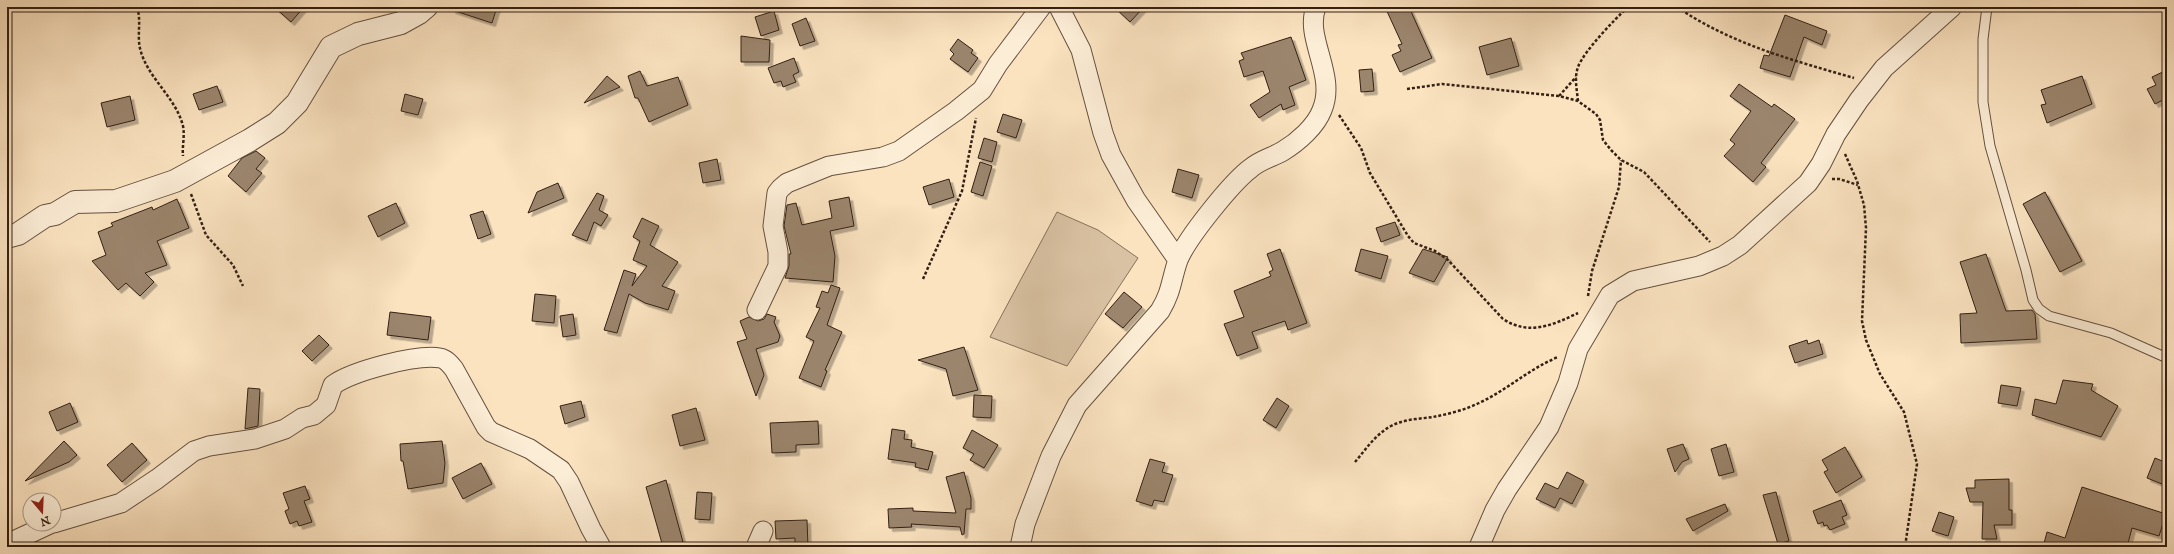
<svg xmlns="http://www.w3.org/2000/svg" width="2174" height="554" font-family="'IM FELL English',serif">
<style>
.green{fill:#d9c2a3;stroke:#86715c}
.building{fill:#9b856d;stroke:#332014;filter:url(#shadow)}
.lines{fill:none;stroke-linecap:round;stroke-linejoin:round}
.service-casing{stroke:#65513f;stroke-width:11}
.minor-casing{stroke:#65513f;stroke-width:21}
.tertiary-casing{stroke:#65513f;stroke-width:24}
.path{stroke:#332014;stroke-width:2.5;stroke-dasharray:3 2;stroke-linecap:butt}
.service{stroke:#fcedd6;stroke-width:9}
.minor{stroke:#fcedd6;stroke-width:19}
.tertiary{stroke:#fcedd6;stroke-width:22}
</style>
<defs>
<filter id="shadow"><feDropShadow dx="3.5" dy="3.5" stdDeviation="0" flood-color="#0004"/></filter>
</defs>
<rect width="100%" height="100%" fill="#fbe3c0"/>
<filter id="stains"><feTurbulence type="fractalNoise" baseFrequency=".005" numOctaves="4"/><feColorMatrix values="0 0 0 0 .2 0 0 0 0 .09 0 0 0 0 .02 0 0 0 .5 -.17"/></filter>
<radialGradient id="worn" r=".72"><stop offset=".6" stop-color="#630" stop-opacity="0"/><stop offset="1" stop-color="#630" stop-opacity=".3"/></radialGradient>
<path class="green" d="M1057 212 1098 230 1138 258 1067 366 990 337Z"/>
<path class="building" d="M274 7H304L291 22Z
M452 7H497L492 23 452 10Z
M1114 7H1144L1130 22Z
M1385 7H1409L1432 58 1400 72 1392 55 1401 51 1398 45 1402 44Z
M774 11 779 30 761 36 755 17Z
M1785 15 1827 31 1822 45 1804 37 1790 77 1760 68 1764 55 1769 56Z
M806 18 815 41 800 46 792 24Z
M741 36 770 40 769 62H741Z
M1291 37 1306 80 1289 87 1295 105 1283 110 1281 104 1259 118 1250 105 1270 92 1263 71 1244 77 1239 61 1244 59 1241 53Z
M1511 38 1519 66 1487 75 1479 47Z
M958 39 973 50 971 53 978 58 968 72 950 59 954 54 950 50Z
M794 58 799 72 793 75 796 82 783 87 781 81 774 83 768 68Z
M1372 69 1374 91 1361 92 1359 70Z
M2167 70V107L2163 100 2155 104 2147 89 2156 85 2152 77Z
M640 71 647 86 678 77 688 105 649 122 638 98H635L628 76Z
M607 76 620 87 584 103Z
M2082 76 2092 104 2047 123 2041 105 2046 104 2041 90Z
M1739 84 1772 107 1774 104 1795 119 1761 163 1766 167 1753 182 1724 156 1735 144 1730 140 1751 111 1730 96Z
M217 86 223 102 199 110 193 94Z
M405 94 423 99 418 115 401 111Z
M130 96 135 120 107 127 101 103Z
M1003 114 1022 120 1016 138 997 132Z
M984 138 997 142 992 162 978 158Z
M256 151 265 158 256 169 262 173 246 192 228 176 242 158Z
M717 159 721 180 703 183 699 163Z
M980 162 992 166 983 196 971 192Z
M1178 169 1199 175 1192 198 1172 192Z
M949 179 954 197 929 205 923 187Z
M558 183 564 198 528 213 537 192Z
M2045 192 2082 261 2060 272 2023 204Z
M597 193 604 196 599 210 608 215 601 226 594 222 587 241 572 235Z
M849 197 854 226 830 231 835 256 833 282 785 278 789 266V254H791L784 226 787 205 796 203 802 225 832 218 829 201Z
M177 199 189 228 157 241 167 265 145 273 154 282 140 296 126 283 118 290 92 261 106 255 98 232 113 226 111 223 152 207 153 210Z
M396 203 405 223 378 237 368 216Z
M483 211 491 234 478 239 470 215Z
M642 218 659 226 650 245 678 262 662 286 675 291 668 310 645 303 629 294 617 333 604 330 624 270 636 274 632 286 647 266 633 260 640 241 633 237Z
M1395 222 1400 235 1381 242 1376 228Z
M1280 249 1307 323 1288 330 1285 321 1252 332 1258 348 1237 356 1224 324 1244 317 1234 291 1271 276 1269 272 1273 270 1267 254Z
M1361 249 1388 256 1381 279 1355 271Z
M1423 249 1448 257 1434 282 1409 273Z
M1986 254 2006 311 2032 310 2035 314 2037 339 1961 343 1960 314 1977 313 1960 262Z
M831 285 840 288 827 325 842 332 825 370 827 371 821 387 799 378 814 341 806 337 820 308 816 307 822 291 828 293Z
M1124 292 1142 307 1123 328 1105 314Z
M535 294 556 296 554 323 532 321Z
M390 312 431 317 428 340 387 335Z
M573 314 576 335 563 337 560 316Z
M767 314 776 317 774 322 780 336 778 342 756 349 764 375 756 396 737 342 747 339 740 321 749 317 758 321 764 319Z
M319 335 329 345 312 361 302 351Z
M1807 340 1808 344 1819 340 1823 354 1795 363 1789 346Z
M964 347 978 390 953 396 946 369 918 360Z
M2063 380 2093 384 2091 390 2118 406 2101 437 2032 415 2035 399 2056 404Z
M2001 385 2021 388 2017 406 1998 403Z
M248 388 260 389 258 426 245 429Z
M974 395 992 396 991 418 973 417Z
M1277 398 1289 406 1276 428 1263 420Z
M581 401 585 417 565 424 560 406Z
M70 403 78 422 57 431 49 412Z
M696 408 705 440 680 446 672 415Z
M818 421 819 444 796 445V452L772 453 770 423Z
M892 429 905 431 904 439 912 440 911 447 933 452 928 470 915 467 916 463 888 459Z
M972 430 998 445 984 468 970 460 974 454 963 448Z
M64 441 77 455 69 462 25 481Z
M442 441 445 463 443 483 408 489 403 461H401L400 444Z
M132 443 147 460 122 482 107 465Z
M1683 444 1689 459 1682 462 1675 472 1667 449Z
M1726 444 1734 472 1719 476 1711 449Z
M1845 447 1862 477 1836 493 1824 472 1828 470 1822 460Z
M2155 458 2167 463V486L2147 478Z
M1150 459 1165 463 1162 472 1173 475 1164 502 1154 500 1152 506 1136 501Z
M481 463 492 484 463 499 452 478Z
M964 472 971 498V509H966L964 534 962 535 960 527 911 524 912 527 889 528 888 509 913 508V511L956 513 946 477Z
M1567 472 1584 481 1572 504 1560 498 1555 508 1536 499 1545 483 1558 489Z
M2009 479V510H2012V525H1994L1997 539H1982L1983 502H1970L1966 488H1975V480Z
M666 480 683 542 663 547 646 487Z
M305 486 310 499 304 501 312 522 299 526 297 521 290 524 285 511 289 509 283 493Z
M2082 487 2166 514 2159 536 2132 528 2127 547H2043L2047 532 2065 538Z
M697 492 712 493 710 520 695 519Z
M1776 492 1789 541 1778 544 1763 495Z
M1841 500 1847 515 1842 517 1845 524 1830 530 1827 525 1824 526 1823 522 1818 524 1813 511Z
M1725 504 1728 511 1693 531 1686 519Z
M1939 512 1954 517 1948 536 1932 531Z
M807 520 808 547H795V538L776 539 775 521Z"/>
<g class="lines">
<g class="service-casing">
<path id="service" d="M1987 7 1983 39V102L1990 146 2026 270 2033 300 2039 309 2049 316 2111 333 2167 358"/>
</g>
<g class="minor-casing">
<path id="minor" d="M1059 7 1081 50 1103 133 1111 155 1136 200 1178 260
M757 310 778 266V252L773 226 777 193 781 188 787 183 829 166 883 157 899 151 956 111 982 90 998 64 1041 7
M54 523 121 503 157 479 194 451 209 446 255 439 285 429 302 418 314 415 326 405 333 385C353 371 416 354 440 358 446 359 450 364 454 369L486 427 491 432 530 449 561 470 569 482 591 529 601 547
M7 544 50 524
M756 547 763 531
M1020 547 1025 524 1051 456 1077 405 1160 311C1172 291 1171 280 1178 260 1187 238 1232 182 1251 168 1260 160 1273 157 1283 151 1298 142 1316 126 1322 110 1337 75 1304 38 1316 7
M1479 547 1495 510 1507 489 1549 427 1568 383 1578 349 1610 295 1633 281 1699 266 1723 256 1740 245 1808 183 1821 164 1836 134 1859 100 1884 68 1952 7"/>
</g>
<g class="tertiary-casing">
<path id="tertiary" d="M7 237 18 234 45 216 55 214 75 202 116 201 175 181 250 140 277 123 297 103 331 47 358 34 401 23 419 13 426 7"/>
</g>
<path class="path" d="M137 7C142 22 136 37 141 52 149 79 176 98 183 126 185 137 182 146 183 156
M1677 7C1731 44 1792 60 1854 78
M1407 89 1442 84 1559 96 1578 101 1596 114 1600 120 1603 140 1611 150 1621 160 1644 172 1710 242
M1559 96 1576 77
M1578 101C1577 90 1574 78 1578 67 1584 51 1615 19 1628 7
M1339 115 1361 148 1370 173 1408 236 1414 243 1435 251 1448 260 1503 319C1529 336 1553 325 1578 313
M1845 154 1857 181 1864 205 1866 228 1862 321 1866 340 1880 374 1904 412 1917 464 1905 547
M1832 179H1839L1858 185
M191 194 206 235 233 265 243 286
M923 279 962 191 976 118
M1588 296 1592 271 1619 187 1621 160
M1355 462C1366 449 1376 434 1391 426 1404 419 1419 419 1433 417 1448 414 1465 410 1479 403 1507 390 1529 369 1558 357"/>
<use href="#service" class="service"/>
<use href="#minor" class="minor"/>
<use href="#tertiary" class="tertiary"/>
</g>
<rect width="2174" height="554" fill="none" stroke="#fbe3c0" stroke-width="24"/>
<rect x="8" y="8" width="2158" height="538" fill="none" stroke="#332014" stroke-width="2"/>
<rect x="12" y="12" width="2150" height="530" fill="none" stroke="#332014"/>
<g transform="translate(42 512) rotate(161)"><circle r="19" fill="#fcedd6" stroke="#ac9b88"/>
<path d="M0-3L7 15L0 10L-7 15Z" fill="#8f2418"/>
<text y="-6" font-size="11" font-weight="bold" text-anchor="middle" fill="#332014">N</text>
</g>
<rect width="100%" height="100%" filter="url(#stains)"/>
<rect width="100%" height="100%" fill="url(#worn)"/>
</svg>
